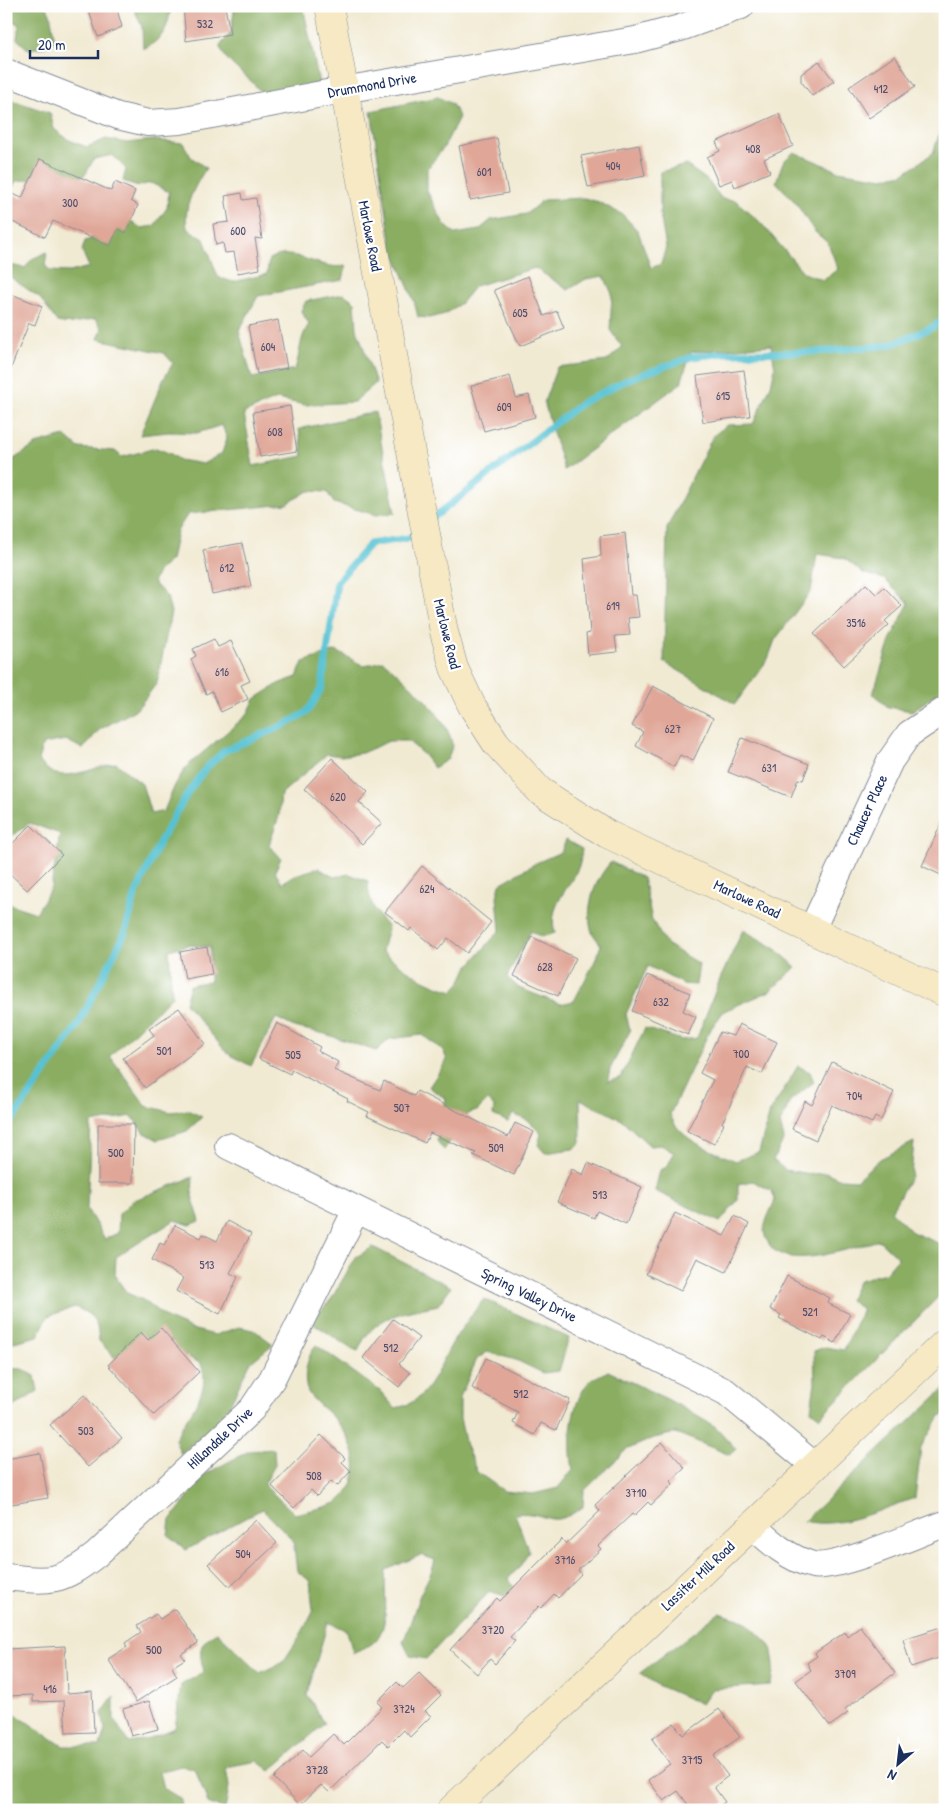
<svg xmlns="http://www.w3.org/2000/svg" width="951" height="1816" font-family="'Patrick Hand',sans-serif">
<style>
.forest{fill:#8aad62;stroke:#526e60}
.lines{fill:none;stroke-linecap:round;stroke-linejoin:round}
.stream{stroke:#57c2d3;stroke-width:7}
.building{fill:#e0a799}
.street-casing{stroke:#868c98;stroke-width:28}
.secondary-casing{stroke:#868c98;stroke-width:29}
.street{stroke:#fff;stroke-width:26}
.secondary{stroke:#f6e9c3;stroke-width:28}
.labels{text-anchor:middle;stroke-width:4.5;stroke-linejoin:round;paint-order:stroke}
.number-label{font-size:12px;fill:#4c4d6d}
.street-label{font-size:15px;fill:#1b2f5e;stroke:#fff}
</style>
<rect width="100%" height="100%" fill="#fff"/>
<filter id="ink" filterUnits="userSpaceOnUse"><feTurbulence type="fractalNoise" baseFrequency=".02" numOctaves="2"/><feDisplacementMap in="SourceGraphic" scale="10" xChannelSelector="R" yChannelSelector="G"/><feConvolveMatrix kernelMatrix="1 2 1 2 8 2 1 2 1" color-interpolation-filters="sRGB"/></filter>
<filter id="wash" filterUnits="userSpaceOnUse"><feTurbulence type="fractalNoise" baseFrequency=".0096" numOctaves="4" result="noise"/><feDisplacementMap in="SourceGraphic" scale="20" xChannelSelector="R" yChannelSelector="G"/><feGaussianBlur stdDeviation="1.12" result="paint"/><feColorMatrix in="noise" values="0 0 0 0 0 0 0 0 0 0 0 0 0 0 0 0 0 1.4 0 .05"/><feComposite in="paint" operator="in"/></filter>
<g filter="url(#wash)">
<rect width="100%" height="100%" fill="#f1ead3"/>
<path class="forest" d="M6 6H46L50 13 55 41 45 47 28 49 17 39 19 25 6 16Z
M133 6H171C168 28 164 39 143 49L142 27Z
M230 6H303L319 83 287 95 259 90C248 75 224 63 220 46L231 33 234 11Z
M945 80V688L912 711 888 707 873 694 891 638 909 603 884 579 863 573 844 558 817 554 811 591 775 640 768 659 735 704 664 662 667 528 713 436 727 425 753 424 771 385 775 368 771 345 691 352 681 383 564 470 544 402 557 367 607 361 622 347 610 330 612 294 604 276 586 279 568 290 535 268 475 286 461 303 445 314 429 318 418 317 414 301 392 248 371 111 438 97 452 104 459 117 444 147 427 169V191L444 224 455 234 479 230 491 220 526 214 543 200 584 198 599 202 623 215 638 231 651 268 661 264 666 247 660 214V172L686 165 707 180 722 199 735 200 760 222 804 273 823 280 838 269 828 243 814 231 796 203 776 182 783 162 794 152 838 171 883 178 903 174 933 153 943 123Z
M6 98 50 113 54 129 69 140 87 147 106 139 127 143 153 140 183 143 191 157 206 168C195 186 183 206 187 228L204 239 218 277 233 282 267 274 269 259C294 245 318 271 346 266L343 280 258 296 239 331 252 378 295 369C301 352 299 339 309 324L301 311 306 301 344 294 355 302 357 329 376 383 354 402 305 405 277 399 244 413 253 466 303 456 299 429 375 412 395 513 376 515 334 503 327 492 308 491 287 504 188 514 177 531 171 560 159 570 153 582 167 597 171 612 157 683 137 709 99 730 83 749 66 740 43 744 38 760C42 764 48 771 53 773 69 780 99 766 116 763L142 784 151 814 164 811 175 785 186 767 247 715 255 699 280 683 297 677 303 662 336 651 364 666 383 661C403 677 449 718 452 744 452 749 449 755 448 759L434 768 424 755 408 741H389L362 753 341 756 327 754 281 794 279 816 269 845 281 858 275 871 282 883 295 875 318 868 334 877 349 874 368 881C368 901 375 913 388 927L382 951C403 969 426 984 453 991L460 983 467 968 500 930 497 897 500 884 536 863 561 852 566 840 582 849C581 855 581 863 578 868 569 889 547 907 555 933L541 937 531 931 507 977 519 988 560 1004 574 1001 595 961 601 945C598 941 594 936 592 932 584 909 595 879 611 862L643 878 652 920 666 944 699 964 696 985 683 984 648 966 626 1014 630 1031 610 1069 608 1082 621 1077 645 1028 682 1040 697 1038 720 979 743 930 775 948 796 967 770 991 724 1011 710 1030 670 1114C679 1141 712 1150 736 1161L759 1152 770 1112 798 1066 810 1072 814 1082 791 1100 780 1123 784 1139 773 1160 785 1170 811 1174 827 1173 841 1179 856 1180 880 1159 914 1142 911 1176 891 1211 912 1232 945 1246V1290L820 1417 811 1410 815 1382 814 1351 825 1347 844 1350 862 1309 849 1300 859 1280 885 1273 898 1258 879 1240C854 1247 785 1273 769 1244 765 1238 763 1232 765 1225 767 1216 772 1208 775 1200L772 1191 753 1181 738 1184V1200L720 1222 655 1191 660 1170 667 1167 674 1153 661 1145 650 1146 622 1120 580 1099 581 1143 573 1149 545 1153 538 1145 541 1134 529 1121 513 1114 508 1122 493 1115 494 1107 488 1100 477 1111 467 1114 444 1150 437 1141 446 1099 429 1087 447 1060 443 1050 422 1035 390 1039 376 1051 325 1034 294 1027 276 1018 251 1066 227 1053 185 1003 190 985 210 981V947L188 945 169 950 172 996 110 1056 146 1106 171 1112 188 1110 202 1117 187 1131 158 1140 143 1132 132 1116 91 1123 87 1209 105 1239 118 1233 119 1214 132 1201 193 1177 192 1196 200 1221 190 1225 175 1220 116 1257 115 1276 127 1293 143 1300 168 1319 191 1329 215 1335 239 1327 254 1330 273 1344 250 1363 224 1417 181 1454 175 1440C185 1415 213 1393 201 1364L179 1352 118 1361 99 1341C97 1320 95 1316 75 1307L48 1316 38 1336 6 1344V903L36 913 51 888 60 834 30 823 6 840V641L12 630 6 620V464L39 443 65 436 79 448 115 451 122 457 156 448 171 454 180 460 203 464 222 453 227 438 222 425 197 433 169 432 140 435 163 380 173 363 164 353 98 339 102 329 96 319C79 320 75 326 57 322L40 298 6 274V268L10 265 25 268 32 259 47 252 45 265 50 271 70 272 89 267 82 251 85 241 103 234 127 218 141 228 154 226 167 208 169 192 151 183 138 186 123 181 126 169 112 155 94 159 85 175 71 181 46 178 16 181 6 202Z
M373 1247 451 1287 438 1305C403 1313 373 1314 358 1351L350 1348 310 1321 330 1301 356 1257Z
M484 1299 569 1338 559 1371 543 1373 516 1360 487 1352 477 1359 460 1397V1418L466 1446 477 1472 504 1491 533 1494 558 1488 573 1469C568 1441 570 1406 588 1383 592 1378 603 1374 608 1371L669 1400 716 1427 736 1449 730 1455 676 1433 654 1438 626 1450 584 1491 583 1507C547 1532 550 1510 515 1514L529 1552 519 1568 508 1578 524 1603 490 1591 426 1659 410 1656 403 1642C409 1628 413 1615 418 1600 423 1586 432 1575 435 1560L421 1555 386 1570C383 1593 391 1619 377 1639 372 1645 360 1649 353 1653L347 1631 328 1622 307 1694 324 1724 270 1771 257 1761 226 1767 229 1786 225 1810 208 1803 195 1769 181 1766 159 1772 163 1788 181 1799V1810H6V1708L63 1746H100L105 1730 102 1713 114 1696V1719L128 1742 149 1739 175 1728 181 1685 204 1672C199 1652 197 1643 217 1632L260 1673 283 1662 299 1638 313 1611 310 1581 297 1571 293 1540 262 1509 186 1550 168 1535 170 1520 187 1499 198 1478 249 1451 274 1449 275 1465 264 1485 295 1514C306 1511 331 1507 339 1501 366 1479 356 1442 335 1420 328 1411 313 1402 308 1392 302 1378 307 1356 316 1345L380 1391 395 1408C431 1403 438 1364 456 1337 464 1324 474 1312 484 1299Z
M6 1368 22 1369 35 1376 38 1391 15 1406 6 1407Z
M945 1388V1414L940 1416 921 1447 915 1498C881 1509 840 1530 804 1521Z
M719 1613 745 1621 771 1646 774 1664 771 1685 712 1689 701 1704 657 1685 640 1673Z"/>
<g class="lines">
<path class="stream" d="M429 521 583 402 631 378 692 357 724 353 816 352 890 345 931 328 945 319
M6 1129 78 1025 125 933 135 896 160 841 189 791 205 769 224 751 282 726 306 713 313 703 322 687 337 582 370 544 409 538 419 530"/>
</g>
<g id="blocks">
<path class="building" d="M87 6H116L122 27 98 37Z
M183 6H225L230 34 186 41Z
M895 56 915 87 869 118 849 87Z
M819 61 834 81 812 96 801 81V74Z
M779 114 793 146 764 159 770 172 735 187 732 180 719 185 707 157 720 151 716 142Z
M497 138 508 193 470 200 459 146Z
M639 145 645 176 588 187 581 156Z
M40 159 111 191 115 182 135 191 131 201 138 205 126 233 118 229 110 246 53 221 45 237 6 219V191L22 198Z
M242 193 243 200 256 198 262 239 255 238 260 269 238 273 234 252 225 253 223 243 216 245 213 224 229 222 225 196Z
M528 276 544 316 557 311 564 328 520 346 494 290Z
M6 292 42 306 35 325 29 323 7 378Z
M278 320 287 368 257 374 248 326Z
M744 370 750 416 703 422 697 376Z
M510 376 516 398 529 395 535 417 484 431 471 386Z
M290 406 297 451 260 457 253 412Z
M625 533 631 595H636L639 617 628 618 630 635 615 636 617 652 588 655 586 634 590 633 584 559 601 556 600 536Z
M242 543 251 586 212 594 203 550Z
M866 584 876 594 884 587 902 606 885 621 889 625 844 666 814 634Z
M214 639 218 647 231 641 250 681 241 685 248 699 221 712 212 691 206 694 191 659 196 656 193 649Z
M653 686 713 718 693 761 680 755 674 767 636 746 643 732 632 726Z
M742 738 809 764 803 780 798 779 791 797 728 772Z
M332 758 368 792 359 802 382 823 362 844 304 789Z
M945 815V877L922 866Z
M31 825 62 855 27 890 6 870V850Z
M422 866 491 922 467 953 448 938 438 950 411 928 409 931 385 912Z
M532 937 576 958 558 996 514 976Z
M207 947 212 974 185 979 180 952Z
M647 975 690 993 683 1011 696 1017 688 1035 632 1011Z
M179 1008 205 1044 145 1088 123 1058 154 1035 149 1029Z
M277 1023 320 1047 318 1051 338 1062 334 1070 380 1090 384 1081 414 1096 417 1091 508 1137 515 1123 534 1132 514 1175 473 1155 476 1153 430 1133 425 1143 367 1116 369 1112 347 1101 348 1099 292 1070 290 1074 259 1059Z
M739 1024 777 1042 762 1074 747 1067 722 1123 724 1124 714 1144 687 1131 713 1080 700 1073 720 1032 733 1036Z
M832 1062 894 1092 881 1120 875 1117 872 1123 832 1105 816 1140 792 1129 805 1101 812 1105Z
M98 1124H134L133 1183H98Z
M588 1163 642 1187 626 1224 597 1211 594 1218 557 1202 572 1169 583 1175Z
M675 1213 724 1236 735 1216 749 1224 726 1272 697 1258 681 1291 646 1274Z
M227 1221 251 1234 230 1273 238 1277 220 1314 176 1291 183 1278 152 1260 160 1243 164 1245 175 1225 201 1238 203 1234 217 1241Z
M787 1276 830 1298 827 1303 850 1314 835 1343 824 1337 822 1340 779 1318 781 1315 770 1309Z
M393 1319 419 1338 399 1364 410 1373 399 1387 363 1358Z
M161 1328 199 1372 154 1415 108 1365 141 1332 148 1340Z
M486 1358 570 1400 556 1430 541 1423 535 1435 513 1423 518 1412 472 1388Z
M84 1395 122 1438 88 1467 50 1425Z
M321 1435 345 1458 342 1462 351 1471 337 1486 331 1481 317 1496 311 1490 294 1508 272 1486Z
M662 1442 685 1468 671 1481 673 1484 651 1505 648 1502 634 1516 632 1514 598 1546 601 1549 578 1570 581 1574 558 1598 554 1594 541 1608 539 1606 510 1637 515 1641 495 1664 490 1659 477 1674 450 1650 497 1598 500 1601 562 1539 566 1544 600 1511 595 1505Z
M40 1453 48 1498 6 1505V1459Z
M256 1520 277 1543 230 1587 208 1564Z
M175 1609 198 1643 181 1654 185 1659 172 1667 177 1676 136 1702 108 1659 127 1647 125 1643 141 1632 137 1626 156 1614 160 1619Z
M860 1626 895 1673 845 1709 848 1713 830 1726 796 1681 811 1670 807 1663 817 1656 815 1653 845 1632 847 1636Z
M945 1626V1651L940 1652 942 1657 911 1667 903 1639Z
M65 1646 67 1693 92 1691 94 1732 66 1733 64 1701 33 1702V1695L6 1696V1649Z
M419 1673 441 1695 425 1711 431 1716 410 1737 404 1730 388 1746 382 1740 329 1792 321 1785 300 1805 274 1778 303 1750 309 1757 333 1734 344 1745 382 1707 377 1702 397 1682 403 1688Z
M149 1701 158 1729 131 1736 123 1709Z
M719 1709 740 1737 713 1756 728 1776 714 1787 725 1802 714 1810H692L678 1791 664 1801 648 1780 670 1764 652 1739 674 1723 683 1735Z"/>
</g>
</g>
<g filter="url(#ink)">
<use href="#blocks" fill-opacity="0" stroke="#868c98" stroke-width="1"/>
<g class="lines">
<g class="street-casing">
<path id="street" d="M6 72 118 116 148 123 180 121 343 90 635 40 680 28 741 6
M812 929 890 761 909 734 945 710
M228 1146 726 1392 815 1466
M752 1525C769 1541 789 1559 813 1565 837 1570 918 1533 945 1524
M6 1577C50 1582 60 1583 96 1555L252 1409 272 1379 356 1210"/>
</g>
<g class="secondary-casing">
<path id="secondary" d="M329 6 444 632 454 668 472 706 496 743 540 791 607 834 945 993
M451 1810 945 1343"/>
</g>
<use href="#street" class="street"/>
<use href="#secondary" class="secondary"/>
</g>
</g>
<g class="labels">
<g class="number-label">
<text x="205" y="28">532</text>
<text x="881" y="93">412</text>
<text x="753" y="153">408</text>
<text x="613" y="170">404</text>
<text x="484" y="176">601</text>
<text x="70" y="207">300</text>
<text x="238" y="235">600</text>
<text x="520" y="317">605</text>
<text x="268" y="351">604</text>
<text x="723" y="400">615</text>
<text x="504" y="411">609</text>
<text x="275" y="436">608</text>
<text x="227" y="572">612</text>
<text x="613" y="610">619</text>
<text x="856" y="627">3516</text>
<text x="222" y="676">616</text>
<text x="673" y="733">627</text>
<text x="769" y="772">631</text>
<text x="338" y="801">620</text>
<text x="427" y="893">624</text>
<text x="545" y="971">628</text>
<text x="661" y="1006">632</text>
<text x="164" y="1055">501</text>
<text x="741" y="1058">700</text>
<text x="293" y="1059">505</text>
<text x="854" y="1100">704</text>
<text x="402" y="1112">507</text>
<text x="496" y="1152">509</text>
<text x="116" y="1157">500</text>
<text x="600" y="1199">513</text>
<text x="207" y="1269">513</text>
<text x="810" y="1316">521</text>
<text x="391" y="1352">512</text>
<text x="521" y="1398">512</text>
<text x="86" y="1435">503</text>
<text x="314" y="1480">508</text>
<text x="636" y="1497">3710</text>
<text x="243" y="1558">504</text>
<text x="565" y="1564">3716</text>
<text x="493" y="1634">3720</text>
<text x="154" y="1654">500</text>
<text x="845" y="1678">3709</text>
<text x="50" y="1693">416</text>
<text x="404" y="1713">3724</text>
<text x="692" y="1764">3715</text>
<text x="317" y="1774">3728</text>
</g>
<g class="street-label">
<text transform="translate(372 85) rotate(-10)" y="5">Drummond Drive</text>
<text transform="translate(370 236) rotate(79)" y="5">Marlowe Road</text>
<text transform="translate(447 634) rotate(76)" y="5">Marlowe Road</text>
<text transform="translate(867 810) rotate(-65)" y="5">Chaucer Place</text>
<text transform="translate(747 899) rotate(25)" y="5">Marlowe Road</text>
<text transform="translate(529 1295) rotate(26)" y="5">Spring Valley Drive</text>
<text transform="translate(220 1438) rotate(-43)" y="5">Hillandale Drive</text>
<text transform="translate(698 1576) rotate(-43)" y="5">Lassiter Mill Road</text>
</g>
</g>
<rect width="951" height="1816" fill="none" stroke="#fff" stroke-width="25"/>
<g transform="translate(898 1764) rotate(208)" stroke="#ffffff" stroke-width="4" paint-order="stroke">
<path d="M0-4L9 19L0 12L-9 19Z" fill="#1b2f5e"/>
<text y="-8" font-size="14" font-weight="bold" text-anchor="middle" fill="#1b2f5e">N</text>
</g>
<path d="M30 50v8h68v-8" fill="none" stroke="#1b2f5e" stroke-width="2.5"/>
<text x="38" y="50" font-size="15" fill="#1b2f5e" stroke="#ffffff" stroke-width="4" paint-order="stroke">20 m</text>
</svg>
